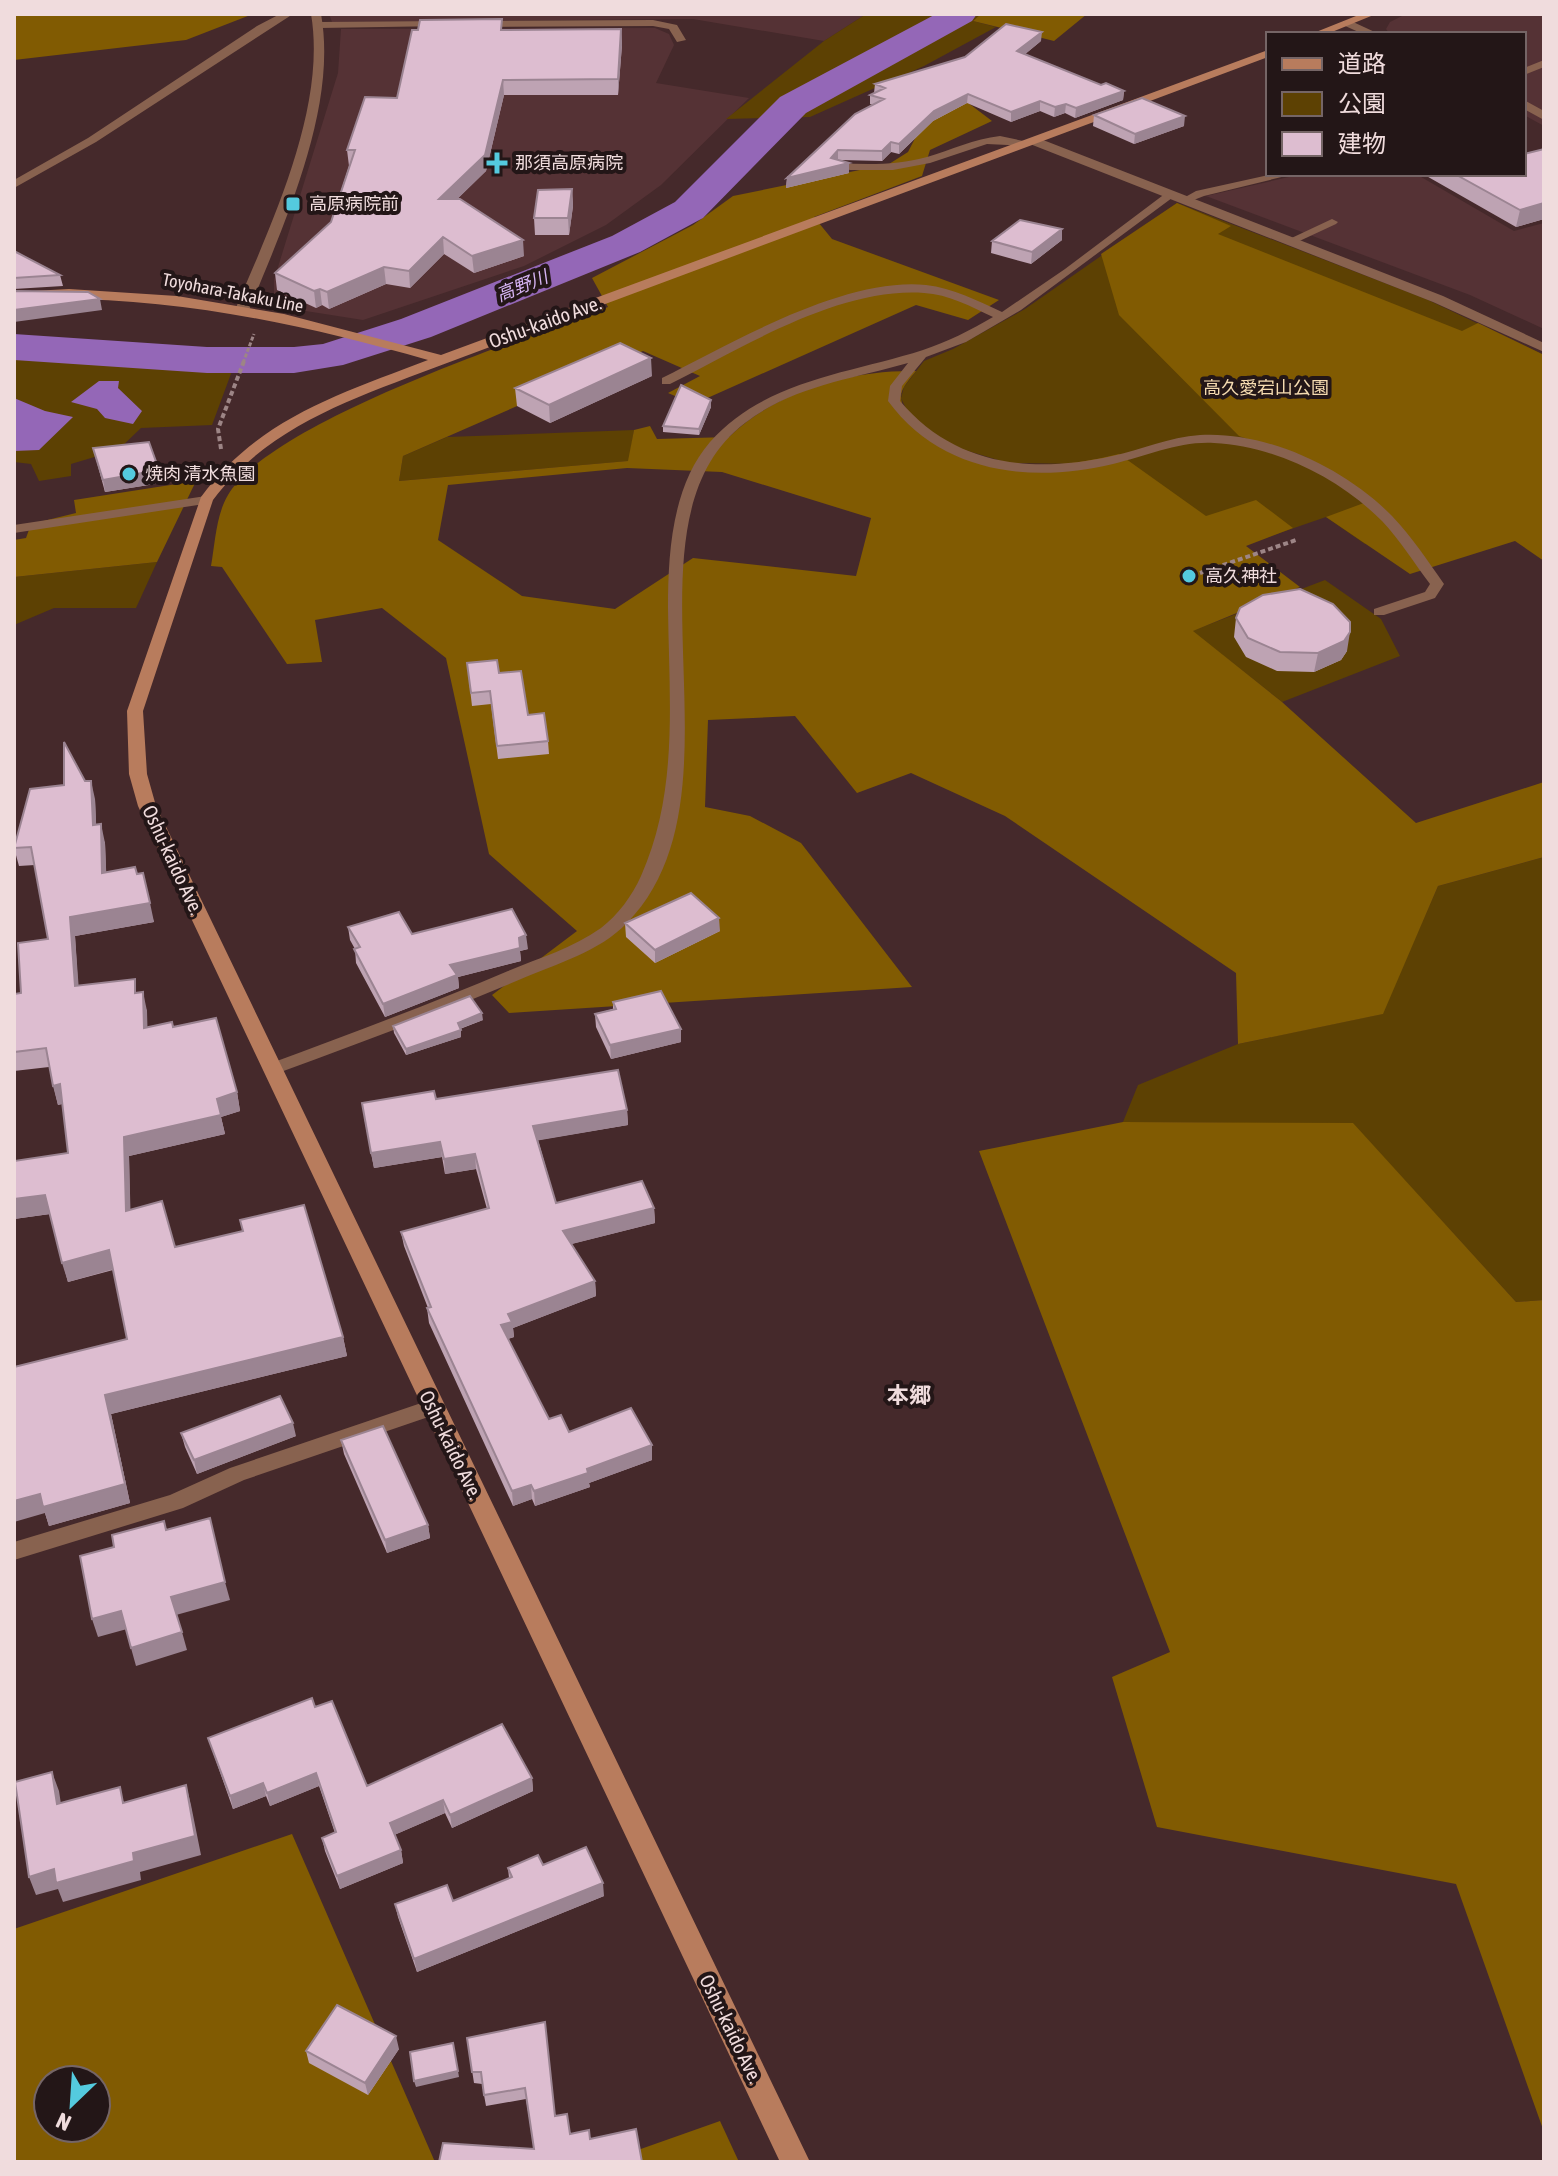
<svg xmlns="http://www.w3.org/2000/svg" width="1558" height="2176" font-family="'Asap Condensed','Noto Sans JP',sans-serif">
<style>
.built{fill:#553235}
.green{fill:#5d4103}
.forest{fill:#815b02;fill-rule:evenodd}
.water{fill:#9467b7}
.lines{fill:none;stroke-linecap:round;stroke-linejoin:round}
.river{fill:#9467b7;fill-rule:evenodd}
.path-far1{stroke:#9d8586;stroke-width:3;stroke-dasharray:4 2;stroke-linecap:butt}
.path{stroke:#9d8586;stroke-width:4;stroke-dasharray:5 3;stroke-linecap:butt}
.service{fill:#88624f;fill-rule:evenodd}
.minor{fill:#88624f;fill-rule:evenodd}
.tertiary{fill:#88624f;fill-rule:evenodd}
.secondary{fill:#b87c5d;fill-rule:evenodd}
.wall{fill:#bea3b3}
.shaded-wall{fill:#9b8492}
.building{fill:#ddbdd0;stroke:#9b8492;stroke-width:2}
.poi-dot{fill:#54cade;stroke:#231617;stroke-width:3}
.labels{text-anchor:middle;stroke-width:8;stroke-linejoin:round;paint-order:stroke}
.far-poi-label{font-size:18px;fill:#f0dcdd;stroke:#231617;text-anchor:start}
.far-water-label{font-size:18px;font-style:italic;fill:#d6b4f4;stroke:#231617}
.far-street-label{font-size:18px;fill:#f0dcdd;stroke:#231617}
.far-park-label{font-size:18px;fill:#f5dbb0;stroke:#231617}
.street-label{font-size:20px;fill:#f0dcdd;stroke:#231617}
.neighbourhood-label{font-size:22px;font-weight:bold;fill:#f0dcdd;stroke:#231617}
</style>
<rect width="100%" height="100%" fill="#45292b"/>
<path class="built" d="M329 14H866L824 41 693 19 332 22Z
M1406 14H1544V126L1524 115V34H1390L1386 29 1390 22Z
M655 28 669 34 674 45 656 83 749 98 661 185 606 225 524 266 363 320 274 306V280L338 73 341 29Z
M1302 174H1416L1514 231 1544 223V329L1470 295 1206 196Z"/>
<path class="green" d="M866 14H981L973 21 996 27 924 66 810 117 726 119 824 41Z
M1177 203 1426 299 1544 355 1365 544 1326 517 1245 545 1080 464 1008 463 945 444 908 413 901 398 904 387 924 361 953 349 1025 309Z
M37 355 232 371 212 425 141 428 118 450 71 464V476L39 481 31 464 14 462V357Z
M634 430 629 461 399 481 403 456 447 437Z
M157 562 136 608H54L14 625V577Z
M1325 580 1381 619 1400 656 1282 702 1192 631Z
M1544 857V1300L1516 1302 1353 1124 1123 1122 1138 1085 1238 1044 1382 1014 1438 886Z"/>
<path class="forest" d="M14 14H253L186 40 14 60Z
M981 14H1087L1054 41 973 21Z
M967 102 992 121 930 150 922 176 814 217 832 239 999 300 968 320 916 305 694 404 668 393 700 376 643 351 403 456 399 481 628 461 634 430 650 426 657 439 729 437C778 390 850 370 916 371 911 378 901 387 901 397 902 430 981 459 1008 463 1046 468 1083 463 1119 454L1206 516 1256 500 1293 528 1246 546 1300 587 1193 631 1282 702 1416 823 1544 782V857L1438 886 1383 1014 1238 1044 1236 973 1005 816 911 773 857 793 795 716 708 720 705 807 750 816 801 843 912 987 509 1013 492 995 577 931 489 854 446 658 382 608 315 620 322 662 287 664 222 567 211 566C215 544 216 515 228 495 271 421 523 339 608 307L592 278 693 225 733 196 889 164 908 152 924 121ZM627 468 722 472 871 518 856 576 693 558 615 609 522 596 438 540 448 485Z
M1177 203 1231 226 1218 234 1462 331 1478 323 1544 355V561L1515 541 1410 574 1326 517 1372 500 1317 463 1239 436 1119 315 1101 254Z
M196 481 157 562 14 577V540L26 538 31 524 76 513 74 500Z
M1123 1122 1353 1123 1516 1302 1544 1300V2132L1456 1884 1157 1827 1112 1677 1170 1652 979 1151Z
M292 1834 435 2162H14V1929ZM48 2080H96V2128H48Z
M720 2121 739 2162H604Z"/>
<path class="water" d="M99 381H119L118 388 142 411 133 424 105 418 97 409 71 402Z
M14 398 45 411 73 417 39 450 14 451Z"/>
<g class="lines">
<path class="river" d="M936 14H977L972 21 806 113 703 218 640 252 431 337 343 365 294 373H207L14 360V334L207 347H294L323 344 401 319 612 236 675 202 780 97Z"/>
<path class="path-far1" d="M243 363 254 334"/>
<path class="path" d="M221 449 218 429 244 361
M1200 573 1296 540"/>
<path class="service" d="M280 14H293L96 142 14 188V180L88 138 257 26Z
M653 20 677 25 686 40 677 42 669 29 653 26 478 27 473 24 478 21Z
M441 21 445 22V26L319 28 314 25 319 22Z
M1544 60V67L1524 75V68Z
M1000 136 1033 143 1028 146 987 144 930 163 893 170H850L833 166 839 163C868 165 899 165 927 157 951 150 974 139 1000 136Z
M1273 174H1294L1204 196 1186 203 1180 200 1196 191Z
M1166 193 1176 195 1021 310 966 342 926 357 902 386 900 401C955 466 1032 474 1112 456 1141 450 1169 437 1200 435 1268 431 1346 469 1392 516 1412 537 1428 561 1444 584L1435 598 1384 615H1374V609L1425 592 1430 584C1414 563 1400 540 1382 521 1339 478 1275 446 1214 443 1179 441 1147 456 1113 464 1030 484 941 473 888 401L890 386 908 363C852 379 793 386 745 423 611 525 754 793 627 923 599 952 556 964 521 979 441 1013 360 1043 278 1073H266L263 1069 266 1065C347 1035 428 1005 508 971 539 958 573 948 601 928 618 915 632 896 641 876 679 791 669 699 668 608 668 553 672 486 710 442 765 380 848 374 923 350 947 342 971 330 993 317 972 307 948 294 924 293 839 287 744 347 670 384H662V378C734 342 844 277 926 285 953 288 978 301 1002 312L1065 269Z
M1332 219 1338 222 1336 224 1293 244 1283 242Z
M206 496 211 497V503L14 533V525Z
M433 1399 440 1401 443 1407 440 1413 244 1480 183 1508 14 1560V1542L170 1495 230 1468Z"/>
<path class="minor" d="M311 14H321C338 108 284 224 249 310L242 314 235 310C271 224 327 108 311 14Z"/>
<path class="tertiary" d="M1343 21H1351L1379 34H1363L1343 25Z
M1524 100 1544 111V120L1524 109Z
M1030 138H1038L1443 296 1544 343V352L1433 302 1030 144Z"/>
<path class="secondary" d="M1361 14H1376L1327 34H1311Z
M1268 50V57L447 363C361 396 270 423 213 500L143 711 147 774 156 806 810 2162H780L138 806 129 774 127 711 201 497C259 418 340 394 428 360 291 321 157 293 14 300V292L69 289 177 296 284 314 441 355Z"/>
</g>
<path class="wall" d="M621 29 622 45 618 95H504L486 171 457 199 524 256 474 273 444 254 410 288 386 284 329 309 322 305 316 308 277 290 275 273 331 222 349 166 347 150 397 98 503 30Z
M1041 41 1025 54 1101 85 1124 91 1123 100 1075 118 1065 113 1054 117 1040 111 1011 122 967 103 933 121 899 154 891 152 882 161 840 160 849 173 786 188 787 178 873 105 870 104V95L874 93 875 84Z
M1094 115 1184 126 1134 144 1093 126Z
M1544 149V219L1516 227 1423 174H1524Z
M572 189 573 206 569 235H535L534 218Z
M1062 240 1031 264 991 253 992 241Z
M14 251 60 275 63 286 14 289Z
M652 376 550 423 517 406 515 388Z
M711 400V407L699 435 663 432V426Z
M93 448 159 470 161 483 105 492Z
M1236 618 1347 651 1341 660 1314 672 1277 671 1246 657 1234 637Z
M467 663 499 673 528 715 548 741 549 754 498 759 491 704 472 706Z
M95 799 96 825 105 843 106 872 137 874 154 922 75 936 78 986 138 993 147 1011V1027H173L237 1092 240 1111 221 1117 225 1134 129 1156 130 1209 175 1247 243 1231 240 1220 343 1337 347 1356 111 1414 130 1503 49 1526 45 1513 127 1339 113 1270 68 1282 50 1214 14 1219V1161L68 1153 62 1104 58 1105 49 1067 14 1071V994L21 993 48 939 35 865 19 866 14 848Z
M625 923 720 931 655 963 626 937Z
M348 927 412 934 528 949 520 951 521 961 458 977 459 988 385 1017 356 963 355 949 350 940Z
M613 1002 681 1029V1042L611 1059 596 1027 595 1014 613 1009Z
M483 1020 460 1029 461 1037 406 1055 394 1033 393 1026Z
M436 1099 627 1110 628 1125 538 1140 556 1203 654 1208 655 1223 571 1244 595 1281 596 1296 513 1328 514 1337 508 1339 549 1419 569 1432 652 1445V1460L589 1483 590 1487 535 1506 532 1499 513 1506 429 1323 427 1308H428L404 1246 401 1232 487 1209 476 1169 445 1174 442 1157 374 1168 364 1117Z
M181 1433 296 1436 197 1474 185 1447Z
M341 1440 428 1525 430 1538 387 1553 344 1454Z
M315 1707 367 1786 532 1778 533 1791 452 1828 445 1813 394 1835 401 1850 403 1863 340 1889 325 1851 322 1838 335 1833 319 1786 270 1806 266 1796 233 1809 208 1738Z
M543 1865 604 1896 417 1972 398 1917 395 1904 453 1901 509 1878 508 1868Z
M545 2022 555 2116 570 2134 590 2139 642 2162 534 2149 526 2099 486 2106 482 2084 474 2083 467 2038Z
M399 2049 368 2095 309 2063 306 2051Z"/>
<path class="shaded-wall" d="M621 29 622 45 618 95V79Z
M1042 32 1041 41 1017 61V51Z
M503 80 504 95 486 171 440 216 439 199Z
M1124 91 1123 100 1075 118 1076 108Z
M968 94 967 103 933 121 899 154V144L934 111Z
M1040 101V111L1011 122V112Z
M1066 104 1065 113 1054 117 1055 107Z
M1185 116 1184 126 1134 144 1135 134Z
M891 142V152L882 161V151Z
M838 150V160L849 163V173L786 188 787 178 831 158Z
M572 189 573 206 569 235 568 218Z
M1544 203V219L1516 227 1520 210Z
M1062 229V240L1031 264 1032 252Z
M443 237 444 254 410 288 409 271Z
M523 240 524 256 474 273 472 256Z
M384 267 386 284 329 309 327 292Z
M320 289 322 305 316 308 314 291Z
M100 299 102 310 14 322V310Z
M651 358 652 376 550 423 549 405Z
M711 400V407L699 435V429Z
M159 470 161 483 105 492 103 480Z
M1350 632 1347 651 1341 660 1314 672 1318 653Z
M91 781 95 799 97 844 93 825Z
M101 824 105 843 107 891 102 873Z
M150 903 154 922 75 936 80 1005 75 986 70 917Z
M719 918 720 931 655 963V950Z
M526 935 528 949 520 951 521 961 458 977 459 988 385 1017 383 1004 450 965Z
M143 992 147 1011 148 1047 144 1028Z
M482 1013 483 1020 459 1029 458 1023Z
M681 1029V1042L611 1059 610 1045Z
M461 1030V1037L406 1055V1049Z
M60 1084 65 1103 58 1105 53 1086Z
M237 1092 240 1111 221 1117 225 1134 129 1156 131 1230 126 1211 124 1137 217 1099Z
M627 1110 628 1125 535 1141 533 1126Z
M440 1142 442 1157 374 1168 371 1153Z
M475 1154 476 1169 445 1174 444 1159Z
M45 1195 50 1214 14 1219V1199Z
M654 1208 655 1223 564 1246 563 1231Z
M109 1250 114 1269 68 1282 62 1263Z
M595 1281 596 1296 513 1328 514 1337 503 1340 501 1325 508 1314Z
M343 1337 347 1356 111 1414 130 1503 49 1526 45 1513 14 1522V1501L105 1395Z
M293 1423 296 1436 197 1474 194 1460Z
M652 1445V1460L589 1483 590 1487 535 1506 534 1491 587 1469Z
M531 1485 532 1499 513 1506 512 1491Z
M428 1525 430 1538 387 1553 385 1540Z
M225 1582 230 1600 176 1615 171 1597Z
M121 1611 127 1629 98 1637 92 1619Z
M182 1632 187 1650 136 1666 131 1648Z
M52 1772 59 1791 64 1824 57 1804Z
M316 1773 319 1786 270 1806 267 1793Z
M532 1778 533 1791 452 1828 450 1815Z
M263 1783 266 1796 233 1809 230 1796Z
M186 1785 191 1805 201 1855 140 1872 141 1880 63 1902 58 1889 36 1895 29 1877 54 1869 133 1853Z
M443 1800 445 1813 392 1836 390 1823Z
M401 1850 403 1863 340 1889 337 1876Z
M603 1883 604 1896 417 1972 414 1959Z
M396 2036 399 2049 368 2095 365 2083Z
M458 2071 459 2077 416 2087 414 2081Z"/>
<path class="building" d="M502 19 501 30 621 29 618 79 503 80 485 155 439 199H460L523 240 472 256 443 237 409 271 384 267 327 292 320 289 314 291 275 273 331 222 355 150H347L365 97 397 98 412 30H418L420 20Z
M1006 24 1042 32 1017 51 1101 85 1106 83 1124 91 1076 108 1066 104 1055 107 1040 101 1011 112 968 94 934 111 899 144 891 142 882 151 838 150 831 158 849 163 787 178 855 114 884 99 870 95 885 88 875 84 965 57Z
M1142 98 1185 116 1135 134 1094 115Z
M1544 149V203L1520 210 1455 174H1524V154Z
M572 189 568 218H534L538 190Z
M1020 220 1062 229 1032 252 992 241Z
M14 251 60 275 14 278Z
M14 291 88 292 100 299 14 310Z
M620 343 651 358 549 405 515 388Z
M681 385 711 400 699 429 663 426Z
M149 442 159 470 103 480 93 448Z
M1300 589 1333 604 1350 622V632L1344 641 1318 653 1280 652 1248 638 1236 618 1240 608 1263 595Z
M497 660 499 673 521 671 528 715 544 713 548 741 497 746 490 691 471 693 467 663Z
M64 742 85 781H91L93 825 101 824 102 873 135 867 137 874 143 873 150 903 70 917 75 986 135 979V993L143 992 144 1028 172 1022 173 1027 216 1018 237 1092 217 1099 221 1115 124 1137 126 1211 162 1201 175 1247 243 1231 240 1220 304 1205 343 1337 105 1395 125 1484 43 1507 40 1494 14 1501V1367L127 1339 109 1250 62 1263 45 1195 14 1199V1161L68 1153 60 1084 53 1086 46 1048 14 1052V994L21 993 18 943 48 939 31 847 14 848 30 789 64 785Z
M691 893 719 918 655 950 625 923Z
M512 909 526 935 519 938 520 948 450 965 457 975 383 1004 354 949 360 947 348 927 399 912 412 934Z
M661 991 681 1029 610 1045 595 1014 616 1009 613 1002Z
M470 996 482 1013 458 1023 461 1030 406 1049 393 1026Z
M618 1070 627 1110 533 1126 556 1203 642 1181 654 1208 563 1231 595 1281 508 1314 512 1322 501 1325 549 1419 561 1415 569 1432 631 1408 652 1445 587 1469 588 1473 534 1491 531 1485 512 1491 427 1308 431 1307 401 1232 489 1208 475 1154 444 1159 440 1142 371 1153 362 1103 434 1091 436 1099Z
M280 1396 293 1423 194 1460 181 1433Z
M383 1426 428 1525 385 1540 341 1440Z
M210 1518 225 1582 171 1597 182 1632 131 1648 121 1611 92 1619 80 1556 114 1547 112 1535 164 1521 166 1530Z
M312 1698 315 1707 332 1701 367 1786 502 1724 532 1778 450 1815 443 1800 390 1823 401 1850 337 1876 322 1838 336 1832 316 1773 267 1793 263 1783 230 1796 208 1738Z
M52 1772 57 1804 120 1787 123 1803 186 1785 195 1836 133 1853 134 1861 56 1883 54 1869 29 1877 15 1782Z
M586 1847 603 1883 414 1959 395 1904 447 1885 453 1901 512 1877 508 1868 538 1855 543 1865Z
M337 2005 396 2036 365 2083 306 2051Z
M545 2022 555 2116 567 2114 570 2134 589 2130 590 2139 636 2129 642 2162H439L443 2143 534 2149 525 2088 484 2095 481 2072H472L467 2038Z
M453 2043 458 2071 414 2081 410 2052Z"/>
<g class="poi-dot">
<path d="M493 151h8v8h8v8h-8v8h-8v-8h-8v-8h8z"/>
<rect x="285" y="196" width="16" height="16" rx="4"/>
<circle cx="129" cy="474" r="8"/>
<circle cx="1189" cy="576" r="8"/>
</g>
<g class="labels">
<g class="far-poi-label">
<text x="515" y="169">那須高原病院</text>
<text x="309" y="210">高原病院前</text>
<text x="145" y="480">焼肉 清水魚園</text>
<text x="1205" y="582">高久神社</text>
</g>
<g class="far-water-label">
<text transform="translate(522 286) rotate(-22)" y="6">高野川</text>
</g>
<g class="far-street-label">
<text transform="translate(233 293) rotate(11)" y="6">Toyohara-Takaku Line</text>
</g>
<g class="far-park-label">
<text x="1266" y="394">高久愛宕山公園</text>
</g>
<g class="street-label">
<text transform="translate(545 322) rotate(-20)" y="7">Oshu-kaido Ave.</text>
<text transform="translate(173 860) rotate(65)" y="7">Oshu-kaido Ave.</text>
<text transform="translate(451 1445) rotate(64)" y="7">Oshu-kaido Ave.</text>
<text transform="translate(731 2029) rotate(64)" y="7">Oshu-kaido Ave.</text>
</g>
<g class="neighbourhood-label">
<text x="909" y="1403">本郷</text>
</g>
</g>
<rect width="1558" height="2176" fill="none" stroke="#f0dcdd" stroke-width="32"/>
<rect x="1266" y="32" width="260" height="144" fill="#231617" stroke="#756566" stroke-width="2"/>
<rect x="1282" y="58" width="40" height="12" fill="#b87c5d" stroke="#756566" stroke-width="2"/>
<text x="1338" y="72" font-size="24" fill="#f0dcdd">道路</text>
<rect x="1282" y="92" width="40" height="24" fill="#5d4103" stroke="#756566" stroke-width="2"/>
<text x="1338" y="112" font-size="24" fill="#f0dcdd">公園</text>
<rect x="1282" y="132" width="40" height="24" fill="#ddbdd0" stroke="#756566" stroke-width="2"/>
<text x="1338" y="152" font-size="24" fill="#f0dcdd">建物</text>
<g transform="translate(72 2104) rotate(205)"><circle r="38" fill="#231617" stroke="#756566" stroke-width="2"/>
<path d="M0-6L14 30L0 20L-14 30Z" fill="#54cade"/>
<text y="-12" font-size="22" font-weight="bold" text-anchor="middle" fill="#f0dcdd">N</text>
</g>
</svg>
